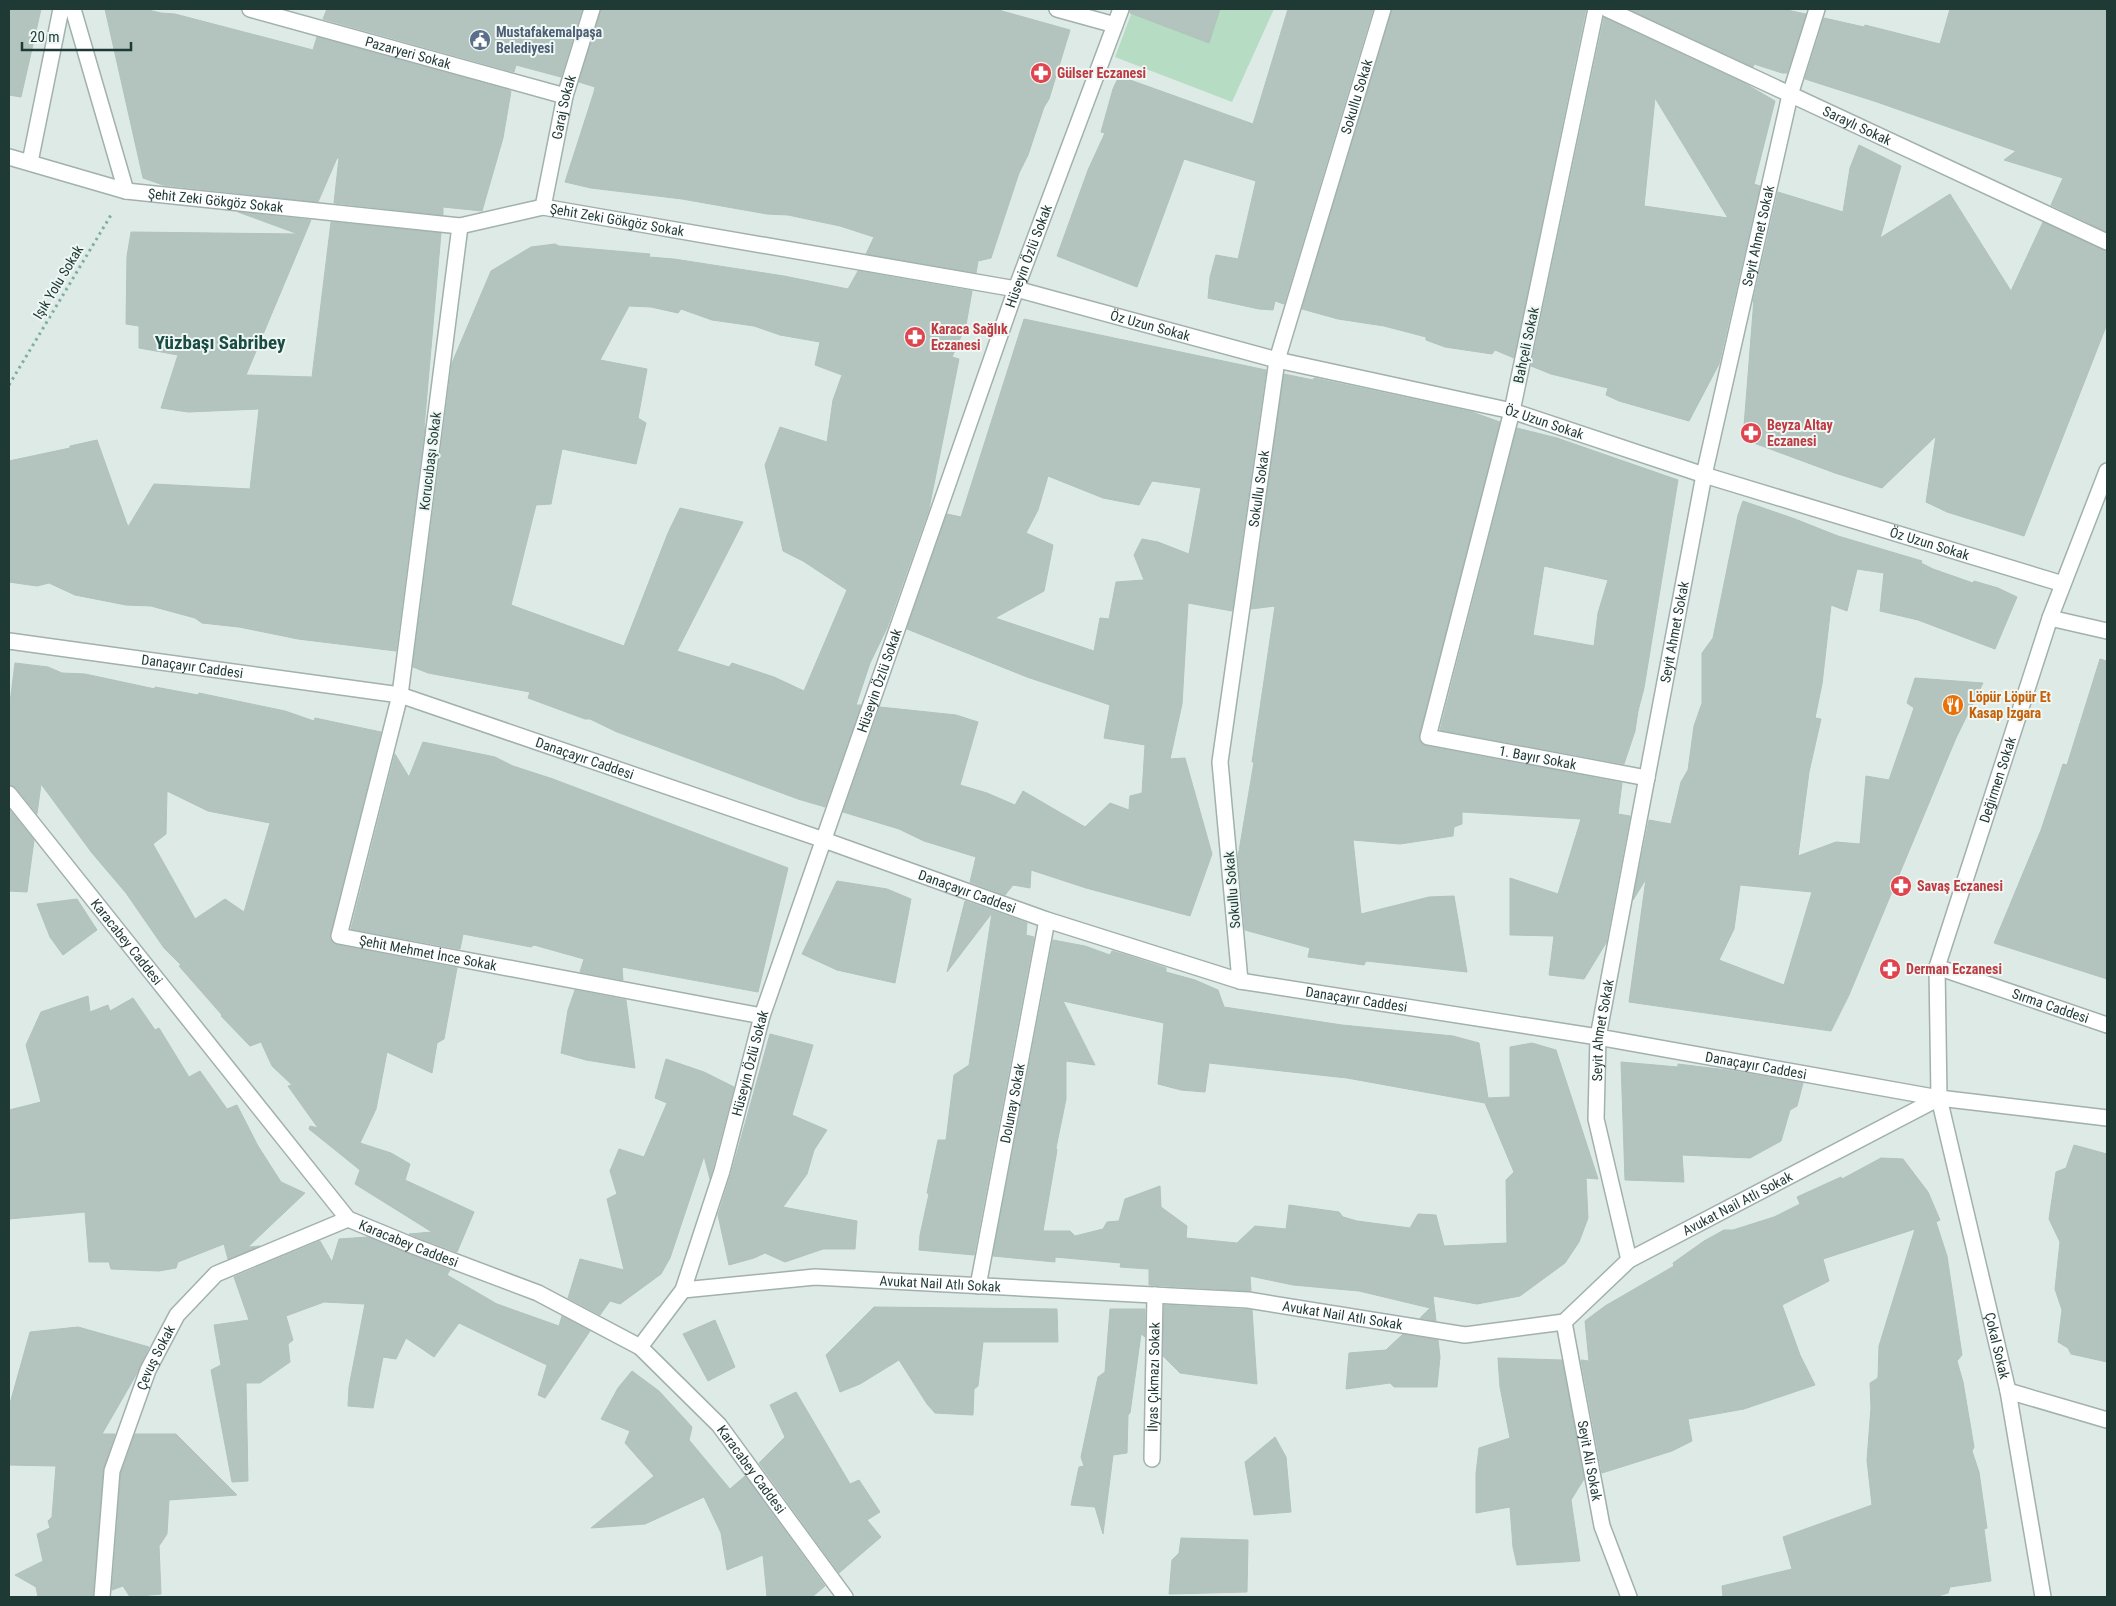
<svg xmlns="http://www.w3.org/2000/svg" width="2116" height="1606" font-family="'Roboto Condensed',sans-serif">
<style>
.green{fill:#b6dcc4}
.building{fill:#b3c4bf;stroke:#b0c3bd;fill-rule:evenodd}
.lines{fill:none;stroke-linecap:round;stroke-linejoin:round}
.minor-casing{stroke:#a1b1ad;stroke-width:18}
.tertiary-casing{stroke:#a1b1ad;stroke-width:18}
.path{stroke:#7daea4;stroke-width:3;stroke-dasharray:2.5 4;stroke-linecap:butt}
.minor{stroke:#fff;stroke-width:15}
.tertiary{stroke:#fff;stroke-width:15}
.labels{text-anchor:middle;stroke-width:4;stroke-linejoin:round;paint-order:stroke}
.service-label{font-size:14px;font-weight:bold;fill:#4e5e75;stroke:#eef7f3;text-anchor:start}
.street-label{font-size:14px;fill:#1f3935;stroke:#eef7f3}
.health-label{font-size:14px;font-weight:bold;fill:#be3a42;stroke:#eef7f3;text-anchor:start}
.food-label{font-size:14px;font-weight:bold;fill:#c56008;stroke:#eef7f3;text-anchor:start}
.district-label{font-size:19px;font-weight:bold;fill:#1b4b45;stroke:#eef7f3}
</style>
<rect width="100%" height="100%" fill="#deeae6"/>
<path class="green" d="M1133 9H1274L1232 102 1115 57Z"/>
<path class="building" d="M9 9H41L21 97 9 95Z
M105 9H144L161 13 175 14 313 50 317 37 511 91 503 138 482 211 443 207V215L334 203 339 158H337L318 202 163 185 143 178Z
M327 9H582L561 77 516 65 514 72 323 19Z
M601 9H995L1070 30 1049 99 1044 107 1028 155 1019 173 991 258 978 261 976 273 866 254 874 237 840 226 788 215 767 214 682 199 591 188 565 182 594 92 595 87 579 82Z
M1130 9H1220L1209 43 1130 13Z
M1288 9H1373L1284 304 1275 301 1273 310 1259 309 1208 298 1210 277 1216 255 1238 259 1256 181 1184 159 1137 287 1057 256 1088 170 1105 133 1101 132 1113 89 1119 76 1253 124Z
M1392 9H1586L1514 358 1495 350 1492 354 1445 347 1426 340V337L1384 326 1338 319 1302 309Z
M1629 9H1782L1806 14 1787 73H1782L1754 64 1753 67Z
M1950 9H2107V232L2051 205 2063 178 2004 160 2016 151 1877 102 1805 79 1824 18 1864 27 1865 25 1940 44Z
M1604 18 1746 84 1775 101 1754 184 1760 186 1719 364 1689 421 1619 401 1606 395 1608 388 1551 374 1531 366ZM1655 98 1728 218 1644 206Z
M1859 145 1901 166 1880 238 1950 194 2011 291 2043 222 2107 251V324L2024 536 1947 512 1926 502 1936 436 1882 488 1835 473 1743 439 1754 299 1753 302 1778 192 1843 212 1850 168Z
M238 212 311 220 246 375 312 377 331 222 441 233 424 429 425 427 396 651 298 639 239 627 202 623 195 618 151 606 126 605 75 595 49 583 37 586 9 582V461L70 448V446L97 440 128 527 154 484 250 489 259 409 188 412 161 408 178 355 139 348V326L126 324 127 256 131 232 298 234Z
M555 244 559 246 650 254 649 257 674 259 784 276 848 289 858 271 972 291 966 325 952 357 959 359 929 509 887 628 870 663 856 705H861L825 807 798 799 617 732 590 719H585L528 698 530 692 428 673 413 667 452 363 491 271 531 247ZM629 306 651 307 678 313 681 309 712 320 754 326 780 335 820 342 815 365 842 375 833 400 827 442 780 427 765 465 783 551 803 561 847 590 804 691 774 677 732 663 729 667 677 651 743 522 680 508 668 533 624 646 511 605 536 505 551 504 562 449 636 464 646 423 638 418 647 369 600 360Z
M1024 319 1266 370 1232 611 1188 603 1182 704 1170 759 1185 758 1212 854 1190 916 1086 888 1031 870 1030 888 1013 885 1005 895 970 882 976 857 924 841 899 829 843 812 880 707 956 715 978 722 960 785 987 793 1015 805 1023 791 1085 827 1110 803 1129 810 1130 796 1142 793 1145 745 1104 738 1110 705 1027 677 907 629 947 514 961 517ZM1048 476 1103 498 1139 505 1152 481 1201 488 1189 554 1158 542 1142 539 1134 555 1144 580 1116 582 1109 619 1100 618 1094 651 995 618 1044 591 1053 545 1026 533 1038 510Z
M1284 374 1313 380 1314 378 1472 412 1500 422 1419 739 1426 746 1622 783 1618 814 1630 816 1606 943 1584 979 1549 975 1554 936 1510 935V878L1558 894 1581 819 1462 812V824L1454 827 1453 836 1400 844 1353 840 1361 914 1429 897 1454 896 1467 972 1366 961 1364 965 1308 957 1310 948 1245 930 1238 857 1254 762H1252L1275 606 1251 609Z
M1517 428 1557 438 1678 480 1644 688 1638 711 1635 731 1624 764 1440 730ZM1544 566 1608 580 1598 613 1594 646 1533 635Z
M1743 501 1795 519 1838 536 1922 561 1921 563 1933 569 1973 583 1974 581 1998 588 2017 597 1995 649 1918 620 1880 611 1884 573 1857 569 1847 611 1831 605 1822 684 1815 718 1821 719 1809 772 1798 856 1836 842 1860 844 1866 776 1889 780 1914 708 1907 703 1915 678 1983 683 1956 738 1849 995 1831 1031 1629 1002 1646 879 1633 900 1649 820 1671 824 1681 782 1688 770 1694 726 1702 703V653L1713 638 1738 515ZM1740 885 1812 892 1784 985 1719 960 1734 929Z
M2100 659 2107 661V979L1994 943 2041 830 2063 764 2067 765Z
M15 663 48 667 62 673 85 674 155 689V687L198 695 199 693 285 711 314 721 315 718 381 732 330 934V939L337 945 457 968 444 1039 437 1043 432 1073 387 1052 376 1109 360 1143 391 1153 410 1164 405 1180 474 1212 457 1252 409 1234 432 1232 355 1184 360 1170 309 1129 310 1126 318 1128 288 1086 292 1085 272 1066 261 1042 250 1046 221 1016 222 1015 179 966 181 965 164 948 126 893 92 853 41 784 37 814 16 788 9 785V711ZM167 791 208 811 270 823 244 912 225 899 195 919 153 844 166 834Z
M423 742 495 757 513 766 553 779 788 868 758 992 622 967 623 980 580 972 584 959 534 945 531 947 463 934 460 949 351 929 395 754 409 777Z
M9 809 34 840 27 892 9 891Z
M837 881 887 889 911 899 895 983 837 970 802 954Z
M77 899 97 930 63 955 50 937 37 904Z
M965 901 1027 923 1026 935 1034 937 974 1255 919 1250 920 1235 929 1194 927 1193 938 1140H946L954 1075 969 1065 992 913 947 972Z
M1053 940 1085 946 1110 955 1112 951 1126 955 1166 968V972L1195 980 1218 990 1224 1007 1342 1025 1453 1036 1479 1043 1488 1098 1510 1097V1047L1532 1043 1556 1050 1598 1179 1586 1178 1588 1218 1579 1242 1565 1263 1520 1296 1477 1304 1433 1296 1436 1321 1420 1318 1430 1308 1359 1291 1293 1285 1250 1276 1251 1291 1149 1285V1269L1120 1267 1121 1263 1055 1257V1262L993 1256ZM1063 1001 1164 1023 1158 1084 1181 1090 1205 1092 1209 1063 1347 1078 1485 1103 1514 1172 1506 1180 1507 1243 1444 1246 1436 1215 1418 1214 1410 1228 1357 1221 1343 1217 1339 1212 1289 1205 1286 1229 1255 1226 1237 1243 1186 1238 1187 1226 1161 1207 1160 1186 1125 1199 1119 1221 1107 1222 1103 1229 1075 1236 1070 1231H1043L1057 1150 1056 1148 1066 1099V1061L1095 1065Z
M575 990 626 1000 635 1068 586 1060 561 1053 568 1010Z
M88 996 90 1012 108 1005 110 1011 133 998 155 1030 159 1028 189 1077 200 1071 227 1109 237 1105 258 1146 281 1182 305 1193 248 1247 260 1246 228 1259 224 1244 178 1262 176 1268 159 1271 111 1269 109 1262H89L85 1212 9 1219V1110L41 1102 26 1045 41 1012Z
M770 1034 813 1045 792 1115 827 1130 814 1150 807 1174 783 1207 857 1221 855 1249H823L785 1262 765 1253 754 1258 729 1265 718 1215 731 1174Z
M666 1059 704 1072 734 1087 710 1179 704 1156 670 1258 661 1274 620 1304 610 1301 600 1315 568 1298 580 1259 624 1270 607 1199 617 1194 610 1171 619 1149 644 1157 667 1103 655 1098Z
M1621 1062 1678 1067V1064L1727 1070 1803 1083 1797 1106 1790 1110 1781 1141 1750 1158 1682 1155 1684 1182 1625 1180Z
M2074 1145 2107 1154V1362L2071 1354 2068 1348 2058 1342 2062 1310 2055 1289 2060 1242 2049 1219 2056 1172 2066 1168Z
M1881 1158 1903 1159 1928 1192 1940 1220 1936 1222 1947 1256 1962 1355 1957 1361 1963 1382 1974 1447 1972 1451 1979 1472 1987 1528 1984 1529 1991 1581 1950 1587 1948 1593 1935 1597H1723L1722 1586 1792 1569 1783 1537 1872 1505 1867 1460 1871 1408 1870 1383 1878 1378 1879 1346 1915 1229 1823 1259 1829 1281 1782 1305 1800 1355 1815 1385 1744 1409 1688 1419 1692 1441 1672 1451 1602 1473 1581 1360 1589 1361 1585 1321 1605 1306 1674 1266 1673 1263 1704 1241 1724 1230H1733L1774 1217 1800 1204 1797 1197 1841 1177 1842 1179Z
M368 1237 450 1270 447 1275 497 1304 559 1326 562 1316 590 1331 545 1398 538 1395 547 1365 459 1323 434 1357 406 1338 396 1359 383 1357 373 1408 348 1406 349 1387 365 1304 324 1302 286 1316 293 1340 288 1344 290 1362 260 1383H246L248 1481 232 1482 211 1370 221 1365 214 1325 249 1320 234 1277 320 1241 332 1262 339 1239Z
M1164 1305 1252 1310 1257 1384 1180 1373 1163 1356Z
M874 1307 1057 1309 1058 1342H983L978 1386 974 1389 973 1415 935 1413 927 1404 899 1360 860 1384 840 1392 826 1355Z
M1110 1309H1145V1337L1141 1334 1130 1413 1128 1415 1127 1453 1113 1455 1103 1534 1095 1507 1071 1505 1079 1467 1084 1466 1081 1457 1098 1377 1105 1372Z
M715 1320 735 1367 708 1381 683 1334Z
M78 1327 149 1347 136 1375 102 1434H115L103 1470 93 1597H38L36 1587 15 1575 43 1561 37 1534 50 1528 48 1521 52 1517 56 1466 9 1465V1407L30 1332Z
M1403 1334 1438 1340 1440 1357 1437 1387H1394L1390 1383 1346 1389 1349 1353 1386 1350Z
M1498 1358 1562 1360 1584 1479 1571 1500 1580 1561 1517 1565 1513 1547 1510 1507 1476 1513V1474L1479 1448 1510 1438 1500 1387Z
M632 1371 659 1391 692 1427 689 1440 730 1489 745 1476 825 1586 812 1597H767L763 1555 727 1570 721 1533 704 1497 645 1524 591 1528 654 1476 625 1443 630 1431 601 1419 618 1388Z
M796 1392 850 1484 859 1480 880 1512 867 1520 881 1537 839 1573 759 1463 785 1437 770 1405Z
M135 1434H176L237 1495 169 1500 167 1534 159 1546 161 1594 130 1597 123 1586 112 1590 121 1473Z
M1275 1437 1286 1457 1291 1512 1254 1515 1245 1462Z
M1181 1538 1248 1540 1247 1592 1169 1594 1172 1560 1179 1553Z"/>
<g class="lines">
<g class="minor-casing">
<g id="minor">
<path d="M73 9 126 191"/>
<path id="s1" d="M250 9 565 96"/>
<path d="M1057 9 1115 25"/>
<path id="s2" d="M1596 9 1512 411 1428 737 1647 778"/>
<path id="s3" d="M1607 9 2107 242"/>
<path id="s4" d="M9 157 126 191 460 226 543 207 1016 289 1277 360 1512 411 1704 475 2063 584"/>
<path d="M30 162 61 9"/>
<path id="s5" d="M543 207 565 96 592 9"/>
<path id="s6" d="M460 226 400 695 339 936 762 1016"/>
<path d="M2050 618 2107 631"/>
<path id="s7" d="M1240 981 1220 762 1277 360 1383 9"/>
<path id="s8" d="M1629 1260 1596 1119 1598 1037 1704 475 1790 95 1817 9"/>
<path id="s9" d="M978 1286 1047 920"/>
<path id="s10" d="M683 1290 815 1277 1248 1300 1465 1335 1564 1322 1629 1260 1939 1098 2008 1391 2043 1597"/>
<path id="s11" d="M1564 1322 1602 1526 1629 1597"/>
<path d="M2008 1391 2107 1420"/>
<path id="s12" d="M1152 1459 1155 1295"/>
<path id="s13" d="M102 1597 112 1471 148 1370 177 1315 216 1274 348 1219"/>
</g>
</g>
<g class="tertiary-casing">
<g id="tertiary">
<path id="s14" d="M9 641 400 695 824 840 1047 920 1240 981 1598 1037 1939 1098 2107 1118"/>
<path id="s15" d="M9 794 348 1219 411 1245 538 1293 640 1347 719 1425 845 1597"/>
<path id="s16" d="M1937 967 2107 1025"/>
<path id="s17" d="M1939 1098 1937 967 2050 618 2107 471"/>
<path id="s18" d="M640 1347 683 1290 722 1171 762 1016 1016 289 1121 9"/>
</g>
</g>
<path class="path" d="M9 385 111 215"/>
<use href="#minor" class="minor"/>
<use href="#tertiary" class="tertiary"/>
</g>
<defs>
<g id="civic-disc" transform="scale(1.125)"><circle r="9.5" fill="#5c6f8a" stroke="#eef7f3"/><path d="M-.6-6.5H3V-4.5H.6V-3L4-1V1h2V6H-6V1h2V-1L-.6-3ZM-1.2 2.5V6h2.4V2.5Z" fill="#fff"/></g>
<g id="pharmacy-disc" transform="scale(1.125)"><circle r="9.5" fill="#e0444e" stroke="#eef7f3"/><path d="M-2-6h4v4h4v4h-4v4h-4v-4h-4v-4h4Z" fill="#fff"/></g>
<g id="restaurant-disc" transform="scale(1.125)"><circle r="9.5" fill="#e8710a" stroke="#eef7f3"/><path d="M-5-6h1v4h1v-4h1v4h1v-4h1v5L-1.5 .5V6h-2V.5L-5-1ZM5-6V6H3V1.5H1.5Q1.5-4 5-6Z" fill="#fff"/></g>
</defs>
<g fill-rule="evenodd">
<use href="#civic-disc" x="480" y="40"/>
<use href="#pharmacy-disc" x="1041" y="73"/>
<use href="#pharmacy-disc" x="915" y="337"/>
<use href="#pharmacy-disc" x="1751" y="433"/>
<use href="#restaurant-disc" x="1953" y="705"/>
<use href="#pharmacy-disc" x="1901" y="886"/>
<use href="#pharmacy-disc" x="1890" y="969"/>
</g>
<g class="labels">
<g class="service-label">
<text x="496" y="37">Mustafakemalpaşa<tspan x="496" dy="16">Belediyesi</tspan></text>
</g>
<g class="street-label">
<text dy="5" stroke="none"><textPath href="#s1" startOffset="164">Pazaryeri Sokak</textPath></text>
<text dy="5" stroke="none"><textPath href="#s7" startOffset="901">Sokullu Sokak</textPath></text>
<text dy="5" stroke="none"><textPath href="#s5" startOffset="102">Garaj Sokak</textPath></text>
<text dy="5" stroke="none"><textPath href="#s3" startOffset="276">Saraylı Sokak</textPath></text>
<text dy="5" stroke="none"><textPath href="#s4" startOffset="212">Şehit Zeki Gökgöz Sokak</textPath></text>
<text dy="5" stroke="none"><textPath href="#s4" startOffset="618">Şehit Zeki Gökgöz Sokak</textPath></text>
<text dy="5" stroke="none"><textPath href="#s8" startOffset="1044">Seyit Ahmet Sokak</textPath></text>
<text dy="5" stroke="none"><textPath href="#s18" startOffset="1162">Hüseyin Özlü Sokak</textPath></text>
<text transform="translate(58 282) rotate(-59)" y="5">Işık Yolu Sokak</text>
<text dy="5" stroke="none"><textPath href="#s4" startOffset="1162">Öz Uzun Sokak</textPath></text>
<text transform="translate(1526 345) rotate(-78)" y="5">Bahçeli Sokak</text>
<text dy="5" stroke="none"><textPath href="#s4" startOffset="1568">Öz Uzun Sokak</textPath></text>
<text transform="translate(430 461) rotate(-83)" y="5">Korucubaşı Sokak</text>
<text dy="5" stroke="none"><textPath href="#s7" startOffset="496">Sokullu Sokak</textPath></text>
<text dy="5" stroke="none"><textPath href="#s4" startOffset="1972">Öz Uzun Sokak</textPath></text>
<text dy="5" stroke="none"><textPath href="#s8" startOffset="639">Seyit Ahmet Sokak</textPath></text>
<text dy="5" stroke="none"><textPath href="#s14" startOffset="185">Danaçayır Caddesi</textPath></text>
<text dy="5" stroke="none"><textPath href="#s18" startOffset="712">Hüseyin Özlü Sokak</textPath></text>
<text dy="5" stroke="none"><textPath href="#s2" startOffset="859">1. Bayır Sokak</textPath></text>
<text dy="5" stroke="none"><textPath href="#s14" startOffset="590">Danaçayır Caddesi</textPath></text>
<text dy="5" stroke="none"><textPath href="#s17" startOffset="328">Değirmen Sokak</textPath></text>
<text transform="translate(1232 890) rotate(-95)" y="5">Sokullu Sokak</text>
<text dy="5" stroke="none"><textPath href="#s14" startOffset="995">Danaçayır Caddesi</textPath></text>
<text dy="5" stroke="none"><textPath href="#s15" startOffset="189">Karacabey Caddesi</textPath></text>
<text dy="5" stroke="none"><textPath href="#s6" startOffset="812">Şehit Mehmet İnce Sokak</textPath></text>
<text dy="5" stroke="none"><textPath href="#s14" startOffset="1400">Danaçayır Caddesi</textPath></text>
<text dy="5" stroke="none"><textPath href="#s16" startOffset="120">Sırma Caddesi</textPath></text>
<text dy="5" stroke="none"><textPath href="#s8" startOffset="234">Seyit Ahmet Sokak</textPath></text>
<text dy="5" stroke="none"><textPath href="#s18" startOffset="308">Hüseyin Özlü Sokak</textPath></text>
<text dy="5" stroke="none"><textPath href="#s14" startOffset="1805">Danaçayır Caddesi</textPath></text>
<text dy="5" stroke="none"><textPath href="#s9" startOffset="186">Dolunay Sokak</textPath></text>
<text dy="5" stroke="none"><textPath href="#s10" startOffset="1098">Avukat Nail Atlı Sokak</textPath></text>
<text dy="5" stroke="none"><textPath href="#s15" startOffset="609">Karacabey Caddesi</textPath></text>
<text dy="5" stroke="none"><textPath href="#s10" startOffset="258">Avukat Nail Atlı Sokak</textPath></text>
<text dy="5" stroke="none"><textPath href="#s10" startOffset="662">Avukat Nail Atlı Sokak</textPath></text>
<text dy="5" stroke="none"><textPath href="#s10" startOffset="1580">Çokal Sokak</textPath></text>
<text dy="5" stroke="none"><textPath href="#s13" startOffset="248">Çevuş Sokak</textPath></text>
<text dy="5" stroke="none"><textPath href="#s12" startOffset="82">İlyas Çıkmazı Sokak</textPath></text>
<text dy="5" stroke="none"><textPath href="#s11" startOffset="141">Seyit Ali Sokak</textPath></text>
<text dy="5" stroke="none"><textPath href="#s15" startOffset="1029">Karacabey Caddesi</textPath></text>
</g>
<g class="health-label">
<text x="1057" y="78">Gülser Eczanesi</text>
<text x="931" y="334">Karaca Sağlık<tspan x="931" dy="16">Eczanesi</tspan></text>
<text x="1767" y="430">Beyza Altay<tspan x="1767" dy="16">Eczanesi</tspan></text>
<text x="1917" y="891">Savaş Eczanesi</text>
<text x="1906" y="974">Derman Eczanesi</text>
</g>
<g class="food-label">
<text x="1969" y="702">Löpür Löpür Et<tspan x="1969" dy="16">Kasap Izgara</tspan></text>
</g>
<g class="district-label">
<text x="220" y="349">Yüzbaşı Sabribey</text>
</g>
</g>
<rect width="2116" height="1606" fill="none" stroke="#1f3935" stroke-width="20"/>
<path d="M22 42v8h109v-8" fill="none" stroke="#1f3935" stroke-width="2.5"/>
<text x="30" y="42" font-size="15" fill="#1f3935" stroke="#eef7f3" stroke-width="4" paint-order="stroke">20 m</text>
</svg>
